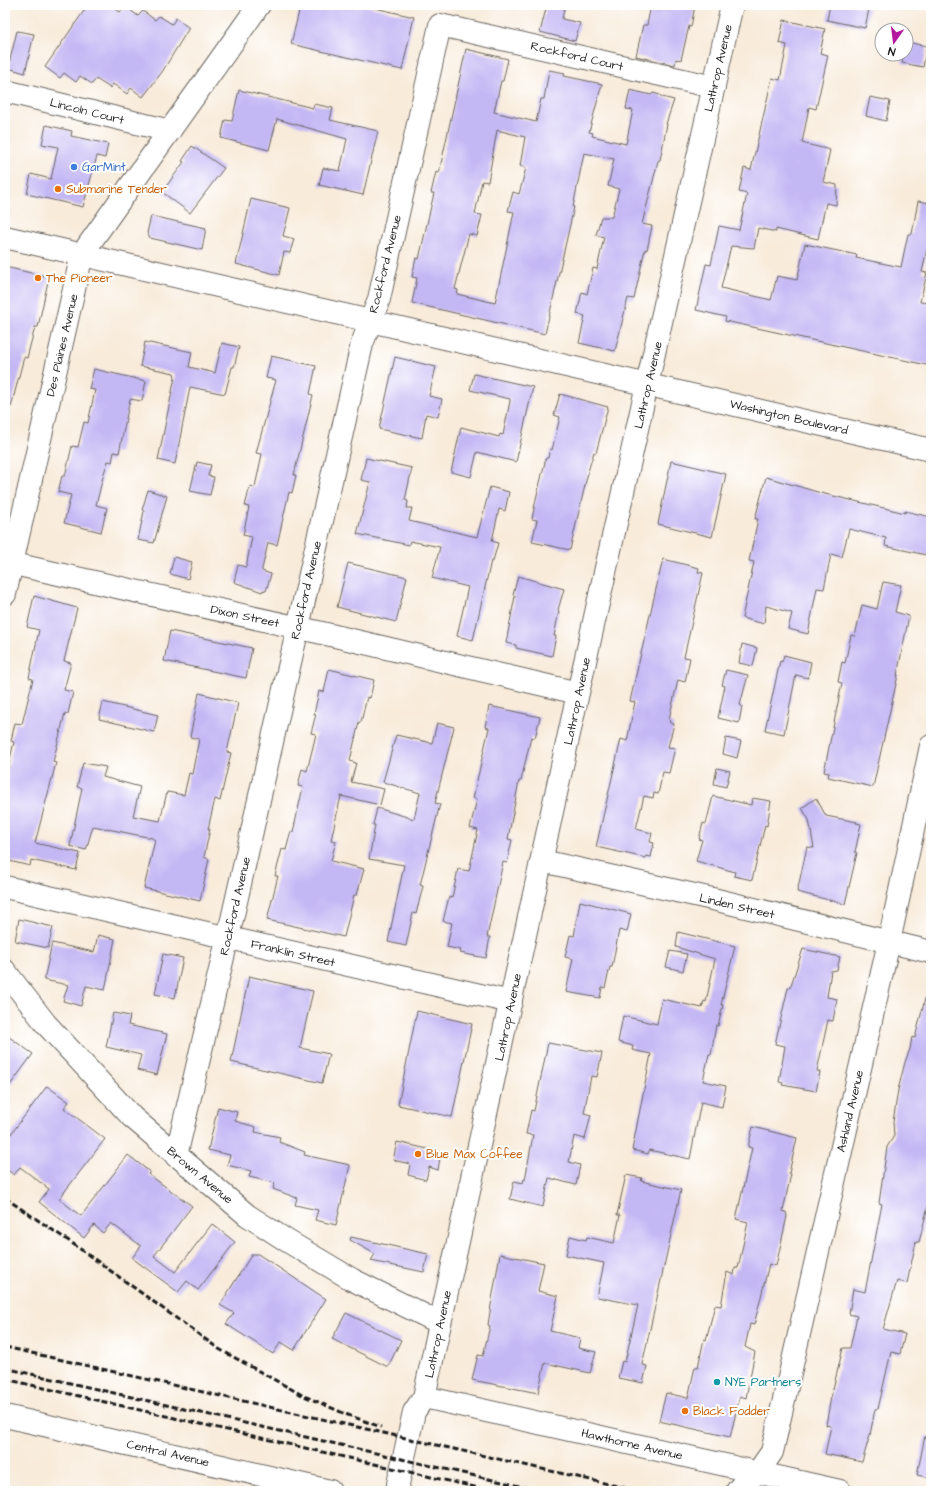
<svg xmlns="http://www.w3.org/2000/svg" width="936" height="1496" font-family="'Architects Daughter',sans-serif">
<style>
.building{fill:#c4b8f4;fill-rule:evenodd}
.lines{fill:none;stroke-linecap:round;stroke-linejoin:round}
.minor-casing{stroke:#69645e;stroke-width:24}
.minor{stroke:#fff;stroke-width:22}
.rail{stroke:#1c1c1c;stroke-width:3;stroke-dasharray:6 3;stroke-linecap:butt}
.shop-dot{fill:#3f7fe0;stroke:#fff;stroke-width:1.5}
.food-dot{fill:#e8710a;stroke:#fff;stroke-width:1.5}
.culture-dot{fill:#0f9aa8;stroke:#fff;stroke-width:1.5}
.labels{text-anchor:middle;stroke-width:4;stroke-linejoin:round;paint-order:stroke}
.street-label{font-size:12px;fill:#1c1c1c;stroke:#fff}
.shop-label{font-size:12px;fill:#366cbe;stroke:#fff;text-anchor:start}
.food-label{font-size:12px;fill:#c56008;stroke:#fff;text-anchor:start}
.culture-label{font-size:12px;fill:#0d838f;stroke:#fff;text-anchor:start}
</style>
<rect width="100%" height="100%" fill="#fff"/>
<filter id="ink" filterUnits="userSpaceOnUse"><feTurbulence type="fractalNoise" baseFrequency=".025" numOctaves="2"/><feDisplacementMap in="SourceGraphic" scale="8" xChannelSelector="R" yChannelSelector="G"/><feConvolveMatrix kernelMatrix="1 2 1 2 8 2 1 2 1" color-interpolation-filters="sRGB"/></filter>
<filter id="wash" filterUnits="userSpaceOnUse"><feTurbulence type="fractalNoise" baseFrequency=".012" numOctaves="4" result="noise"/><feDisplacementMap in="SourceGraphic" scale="16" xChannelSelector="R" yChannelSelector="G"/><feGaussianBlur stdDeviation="0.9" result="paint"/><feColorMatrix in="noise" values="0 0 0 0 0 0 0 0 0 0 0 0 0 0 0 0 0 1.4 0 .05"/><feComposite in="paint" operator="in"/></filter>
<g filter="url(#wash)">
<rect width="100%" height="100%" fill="#f8ebda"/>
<g id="blocks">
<path class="building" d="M88 5H110L120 12 125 6 138 16 143 11 155 20 159 16 172 24 176 18 189 28 162 72 143 97 131 88 127 94 113 84 110 88 96 79 92 84 80 76 76 82 64 73 60 78 45 67Z
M306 5H362L414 17 402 70 291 44 300 7 305 8Z
M547 5H565L562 19 580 23 575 41 540 32Z
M651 5H695L691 27 689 26 681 60 676 59 675 65 636 56 643 25H647Z
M830 5H852L869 9 865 28 827 20Z
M784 20 825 29 820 53 828 55 816 109 809 107 802 143 830 150 823 182 837 185 836 205 826 203 818 239 776 229V232L758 228 754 248 731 246 721 288 771 300 777 276 797 280 805 244 857 255 856 258 901 267 908 234H912L918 201 931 203V232L922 272 927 273 920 302 931 303V366L725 321 726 317 696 310 706 264 711 265 719 226 739 230 747 194 739 192 744 168 751 170 772 78 780 80 787 45 779 43Z
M17 31 34 34 25 73 8 68Z
M906 42 927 46 923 67 902 63 904 54H906Z
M466 49 508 59 503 81H501L494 112 536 122 541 99H544L549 70 565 73 564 76 602 84 589 132 593 133 592 136 626 144 633 110 626 109 630 90 651 95 653 93 660 95 662 97 674 100 666 124H667L660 160 658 161 642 224 652 226 647 250 645 249 634 299 628 298 615 351 579 343 585 316 577 314 582 292 587 294 593 268 597 269 604 237 596 235 601 217H612L619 189 608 186 614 159 584 153 573 207H574L545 334 412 303 417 278 412 277 416 258 419 259 434 193H431L436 172 439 173ZM497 130 525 137 520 166 526 168 519 194 513 192 508 211 514 212 495 303 457 294 458 290 455 289 469 234 477 236 482 215 475 214 482 181 488 182Z
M239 90 313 108 314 104 333 108 330 120 378 131 363 195 319 185 323 168 340 171 347 139 277 119 269 150 221 138 225 120 232 121Z
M870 97 890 101 886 121 866 116Z
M46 125 72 131 71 136 108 144 105 158 97 156 83 207 27 194 31 174 51 179 58 147 42 144Z
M192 146 224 168 190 213 162 192 184 162 182 161Z
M251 199 290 208 283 236 294 239 290 253 284 252 279 275 236 264Z
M151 216 206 228 202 250 150 238 147 233Z
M5 267 49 277 38 327H35L27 358 24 357 11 407H5Z
M145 342 192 352 189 367 215 373 222 343 239 347 234 367H232L225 394 190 387 175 464 158 460 175 377 174 373 140 366Z
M271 356 316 366 310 394 313 395 294 475H296L292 493 289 492 277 545 268 543 262 569V571L271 574 266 591 263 590 262 592 234 582 238 565 246 567 252 537 243 535 249 507 245 506 250 486 255 487 262 454 256 453 276 380 266 378Z
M395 357 436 367 429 396 442 399 438 417 426 414 422 438 379 429Z
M94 369 146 381 142 401 130 399 119 453 114 452 112 462 108 461 104 473 96 505 107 508 101 532 64 523 71 495 58 492 62 476H65L72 446 78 447 84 422 88 423 95 390 89 389Z
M474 374 533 387 516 462 477 452 471 477 451 472 461 427 499 437 500 434 503 435 510 401V399L470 390Z
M560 394 608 407 596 453 594 452 589 468 570 550 532 542 537 520 532 519 536 499 546 458H548L550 449 552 450 560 417 554 415Z
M366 458 412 468 405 500 408 501 407 508H412L409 521 477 537 490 487 509 492 505 511 499 509 492 541 498 543 493 561H491L473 640 457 636 468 587 432 578 440 547 410 541 409 545 357 534 370 482 361 480Z
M671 461 726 474 712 537 658 524Z
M197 462 211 465 208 476 214 477 210 495 190 491Z
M766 477 821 493 905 513V511L931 517V556L885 546 886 538 849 529 842 557 831 554 824 589 817 588 808 634 788 629 792 613 766 606 764 624 742 618 754 562 749 561 758 519H755Z
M148 490 167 496 154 543 138 540 144 511 142 510Z
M174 557 192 562 188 579 170 574Z
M663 559 699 568 698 572 703 573 684 657 690 658 685 682 678 680 669 719 670 723 674 724 668 747 675 748 669 773 663 772 658 794 654 793 653 798 644 796 636 829 652 833 650 842 654 843 651 857 646 856V858L596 847 621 739 627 741 635 702 630 701Z
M348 563 407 577 396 622 337 607Z
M518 576 564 589 558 610 559 611 554 636H556L552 656 516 648V645L506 643 515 596 513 595Z
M883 582 901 585 895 612 909 616 897 675H898L873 787 828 777 829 773 824 772 842 683 838 682 842 662 845 663 851 635 855 636 862 605 877 609Z
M34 596 77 608 64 661 71 663 64 690 73 692 68 714 65 713 53 762 56 763 35 843 80 853 76 870 31 860 30 866 5 860V780L14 742 11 741 15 723 22 724 33 679 29 678 39 630 27 627Z
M170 631 252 648 246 678 164 661Z
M742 644 757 648 753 666 739 663Z
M784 655 811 662 808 678 796 675 784 734 765 730 780 661 782 662Z
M329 669 374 680 370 698 367 697 361 722H359L352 752 350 761 356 763 351 782 384 789 380 805 341 796 331 840 336 841 331 861 364 869 357 895H354L344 937 267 920 278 876H275L282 849 286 850 291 831 293 832 303 787 298 786 302 769 307 771 316 734 311 733 316 714H314L319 691 324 692Z
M726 670 748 675 740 705 742 706 739 723 718 718 725 686 722 685Z
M199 693 238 703 227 752 231 753 220 801 215 799 208 829H210L204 857 209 859 200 901 144 888 155 840 152 838 93 826 86 850 70 846 82 788 77 787 83 763 106 767 103 777 140 787 133 816 160 821 167 792 184 795 189 773 192 774 199 739 190 737Z
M103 702 158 715 154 732 99 719Z
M489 706 540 717 535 738 531 737 521 781H519L508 839 512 840 507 863 503 862 487 937H490L486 958 460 953 461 950 447 947 452 923 443 921 449 897 452 898 458 869 469 871 478 830 470 828 477 799 473 798 489 728 485 727Z
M437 723 454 727 435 803 440 804 420 885 423 886 416 914 413 913 406 946 388 942 404 865 369 859 375 825H373L377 808 414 819 420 793 383 782 396 735 432 743Z
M726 738 741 741 737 758 723 754Z
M717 768 730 771 726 787 714 784Z
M713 796 751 805 752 798 771 801 767 826 765 825 752 880 734 876 735 872 696 861 702 840 699 839 703 823 706 824Z
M816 798 826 816 857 822 856 823 861 824 855 852 857 853 845 904 797 892 807 847 814 848 809 820 802 808Z
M580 901 631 914 627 932 619 930 612 967H610L605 988 602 987 600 998 566 992 573 959 565 957 570 935 574 936Z
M19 919 53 927 48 948 15 941Z
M678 932 735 946 721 1005H723L718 1026 716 1025 711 1055 709 1054 703 1081 726 1086 722 1107 701 1102 690 1159 649 1150 648 1154 632 1150 651 1054 632 1050 633 1046 618 1042 623 1016 657 1024 662 999 702 1008 704 1001 706 1002 715 959 676 947Z
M98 935 115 939 105 990 86 986 81 1006 63 1001 68 985 44 980 52 943 94 952Z
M803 949 840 957 837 970 831 971 827 997 837 999 833 1021 828 1020 817 1071 820 1072 816 1091 782 1085 783 1083 779 1082 785 1046 775 1044 788 988H790Z
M670 951 687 954 683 971 666 967Z
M163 954 183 958 175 998 155 994Z
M249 976 313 991 300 1048 329 1054 322 1083 231 1062Z
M926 995H931V1194L919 1242H916L907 1283 897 1281 883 1329 905 1334 900 1354 891 1352 878 1409H875L870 1435 862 1462 825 1454 831 1426 826 1425 831 1397 843 1348H850L857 1316 849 1314 853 1289 865 1292 882 1204 879 1203 887 1147 894 1136 893 1122 898 1090 905 1062 910 1049 912 1037 915 1038Z
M417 1011 472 1024 452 1117 398 1105Z
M113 1013 130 1016 128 1025 167 1034 157 1075 137 1070 141 1055 106 1047Z
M5 1034 33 1054 5 1092Z
M548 1043 602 1053 597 1077 591 1076 584 1113 591 1115 585 1139 574 1136 569 1162 580 1165 576 1185 549 1178 543 1207 510 1199 514 1181 523 1183 524 1179 525 1180 533 1135 526 1134 531 1110 534 1111Z
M47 1086 69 1102 64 1108 105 1139 59 1199 81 1216 128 1155 150 1172 148 1174 192 1206 154 1256 175 1272 212 1224 235 1242 198 1290 187 1281 178 1292 132 1258 141 1246 111 1223 103 1233 94 1225 84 1238 39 1202 49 1189 20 1167 14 1175 5 1168V1142Z
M218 1107 237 1112 235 1121 256 1127 255 1132 280 1137 279 1142 305 1152 304 1155 350 1165 336 1225 315 1220 318 1210 295 1205 297 1198 273 1189 275 1183 249 1177 251 1171 227 1165 230 1155 208 1150Z
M753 1127 797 1138 789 1173 791 1174 783 1211 786 1212 787 1216 776 1266 769 1264 754 1325 750 1324 745 1347 755 1352 746 1398 740 1396 730 1437 659 1421 666 1393 688 1398 695 1367H698L704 1339 706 1340 715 1305 721 1306 727 1272 734 1275 735 1268H738L748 1222 736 1219 752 1148 748 1147Z
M397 1142 441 1152 438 1170 429 1167 426 1180 408 1175 410 1164 393 1160Z
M626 1175 642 1178 641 1181 681 1190 642 1365 647 1366 643 1383 618 1378 622 1361 625 1362 638 1305 597 1297 604 1263 566 1255 570 1236 586 1240 587 1237 614 1243 620 1215H617Z
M351 1237 428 1254 424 1272 371 1261 375 1254 350 1240Z
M252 1254H258L326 1299 294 1350 281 1342 273 1354 226 1324 234 1313 220 1305Z
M500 1254 544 1263 538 1291 558 1296 550 1331 580 1338 578 1348 596 1352 590 1373 545 1363 538 1393 472 1380 478 1355 483 1356 490 1326 488 1325 491 1305Z
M346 1313 401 1340 388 1367 332 1339Z
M925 1436 931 1437V1478L917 1475Z"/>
</g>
</g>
<g filter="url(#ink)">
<use href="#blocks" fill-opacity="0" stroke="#69645e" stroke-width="1"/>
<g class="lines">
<g class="minor-casing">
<path id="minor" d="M5 91 170 131
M5 237 931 450
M5 562 322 633 578 693
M5 594 82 254 259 5
M542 861 717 900 931 952
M5 887 511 1002
M5 971 46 1024 132 1117 247 1215 289 1242 353 1280 440 1323
M176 1156 233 915 362 344 379 299 440 25 714 87
M424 1397 840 1491
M5 1416 330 1491
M399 1491 398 1484 414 1412 424 1397 578 693 732 5
M737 1491 741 1486 758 1472 772 1452 889 942 931 746"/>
</g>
<use href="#minor" class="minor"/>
<path class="rail" d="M5 1198 72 1243 219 1349 302 1395 348 1415 381 1427
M5 1347 639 1491
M5 1368 541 1491
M5 1379 492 1491"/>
</g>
</g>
<circle class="shop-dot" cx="74" cy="167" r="4"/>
<g class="food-dot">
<circle cx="58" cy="189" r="4"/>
<circle cx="38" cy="278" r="4"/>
<circle cx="418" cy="1154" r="4"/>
<circle cx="685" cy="1411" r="4"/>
</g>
<circle class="culture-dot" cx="717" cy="1382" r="4"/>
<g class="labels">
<g class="street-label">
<text transform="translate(577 56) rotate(13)" y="4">Rockford Court</text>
<text transform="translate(718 68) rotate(-77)" y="4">Lathrop Avenue</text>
<text transform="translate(87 111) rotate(14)" y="4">Lincoln Court</text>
<text transform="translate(385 264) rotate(-76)" y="4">Rockford Avenue</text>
<text transform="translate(62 345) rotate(-77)" y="4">Des Plaines Avenue</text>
<text transform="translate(648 385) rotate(-77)" y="4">Lathrop Avenue</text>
<text transform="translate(789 417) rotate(13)" y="4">Washington Boulevard</text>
<text transform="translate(306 590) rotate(-77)" y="4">Rockford Avenue</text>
<text transform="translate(245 616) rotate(12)" y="4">Dixon Street</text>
<text transform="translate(577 701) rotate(-78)" y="4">Lathrop Avenue</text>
<text transform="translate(235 906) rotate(-77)" y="4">Rockford Avenue</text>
<text transform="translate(737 906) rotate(13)" y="4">Linden Street</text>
<text transform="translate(293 953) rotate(13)" y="4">Franklin Street</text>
<text transform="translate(508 1017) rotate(-78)" y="4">Lathrop Avenue</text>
<text transform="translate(850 1111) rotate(-77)" y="4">Ashland Avenue</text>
<text transform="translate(200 1175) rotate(40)" y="4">Brown Avenue</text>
<text transform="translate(438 1334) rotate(-78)" y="4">Lathrop Avenue</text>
<text transform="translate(632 1444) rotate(13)" y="4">Hawthorne Avenue</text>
<text transform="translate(168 1453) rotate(13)" y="4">Central Avenue</text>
</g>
<g class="shop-label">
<text x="82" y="171">GarMint</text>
</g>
<g class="food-label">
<text x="66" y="193">Submarine Tender</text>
<text x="46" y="282">The Pioneer</text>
<text x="426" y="1158">Blue Max Coffee</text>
<text x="693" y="1415">Black Fodder</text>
</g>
<g class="culture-label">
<text x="725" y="1386">NYE Partners</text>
</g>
</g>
<rect width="936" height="1496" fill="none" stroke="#fff" stroke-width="20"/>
<g transform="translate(894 42) rotate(194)"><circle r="19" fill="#ffffff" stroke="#a4a4a4"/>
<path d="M0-3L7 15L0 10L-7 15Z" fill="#b5179e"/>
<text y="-6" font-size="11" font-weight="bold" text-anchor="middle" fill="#1c1c1c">N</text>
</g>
</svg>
